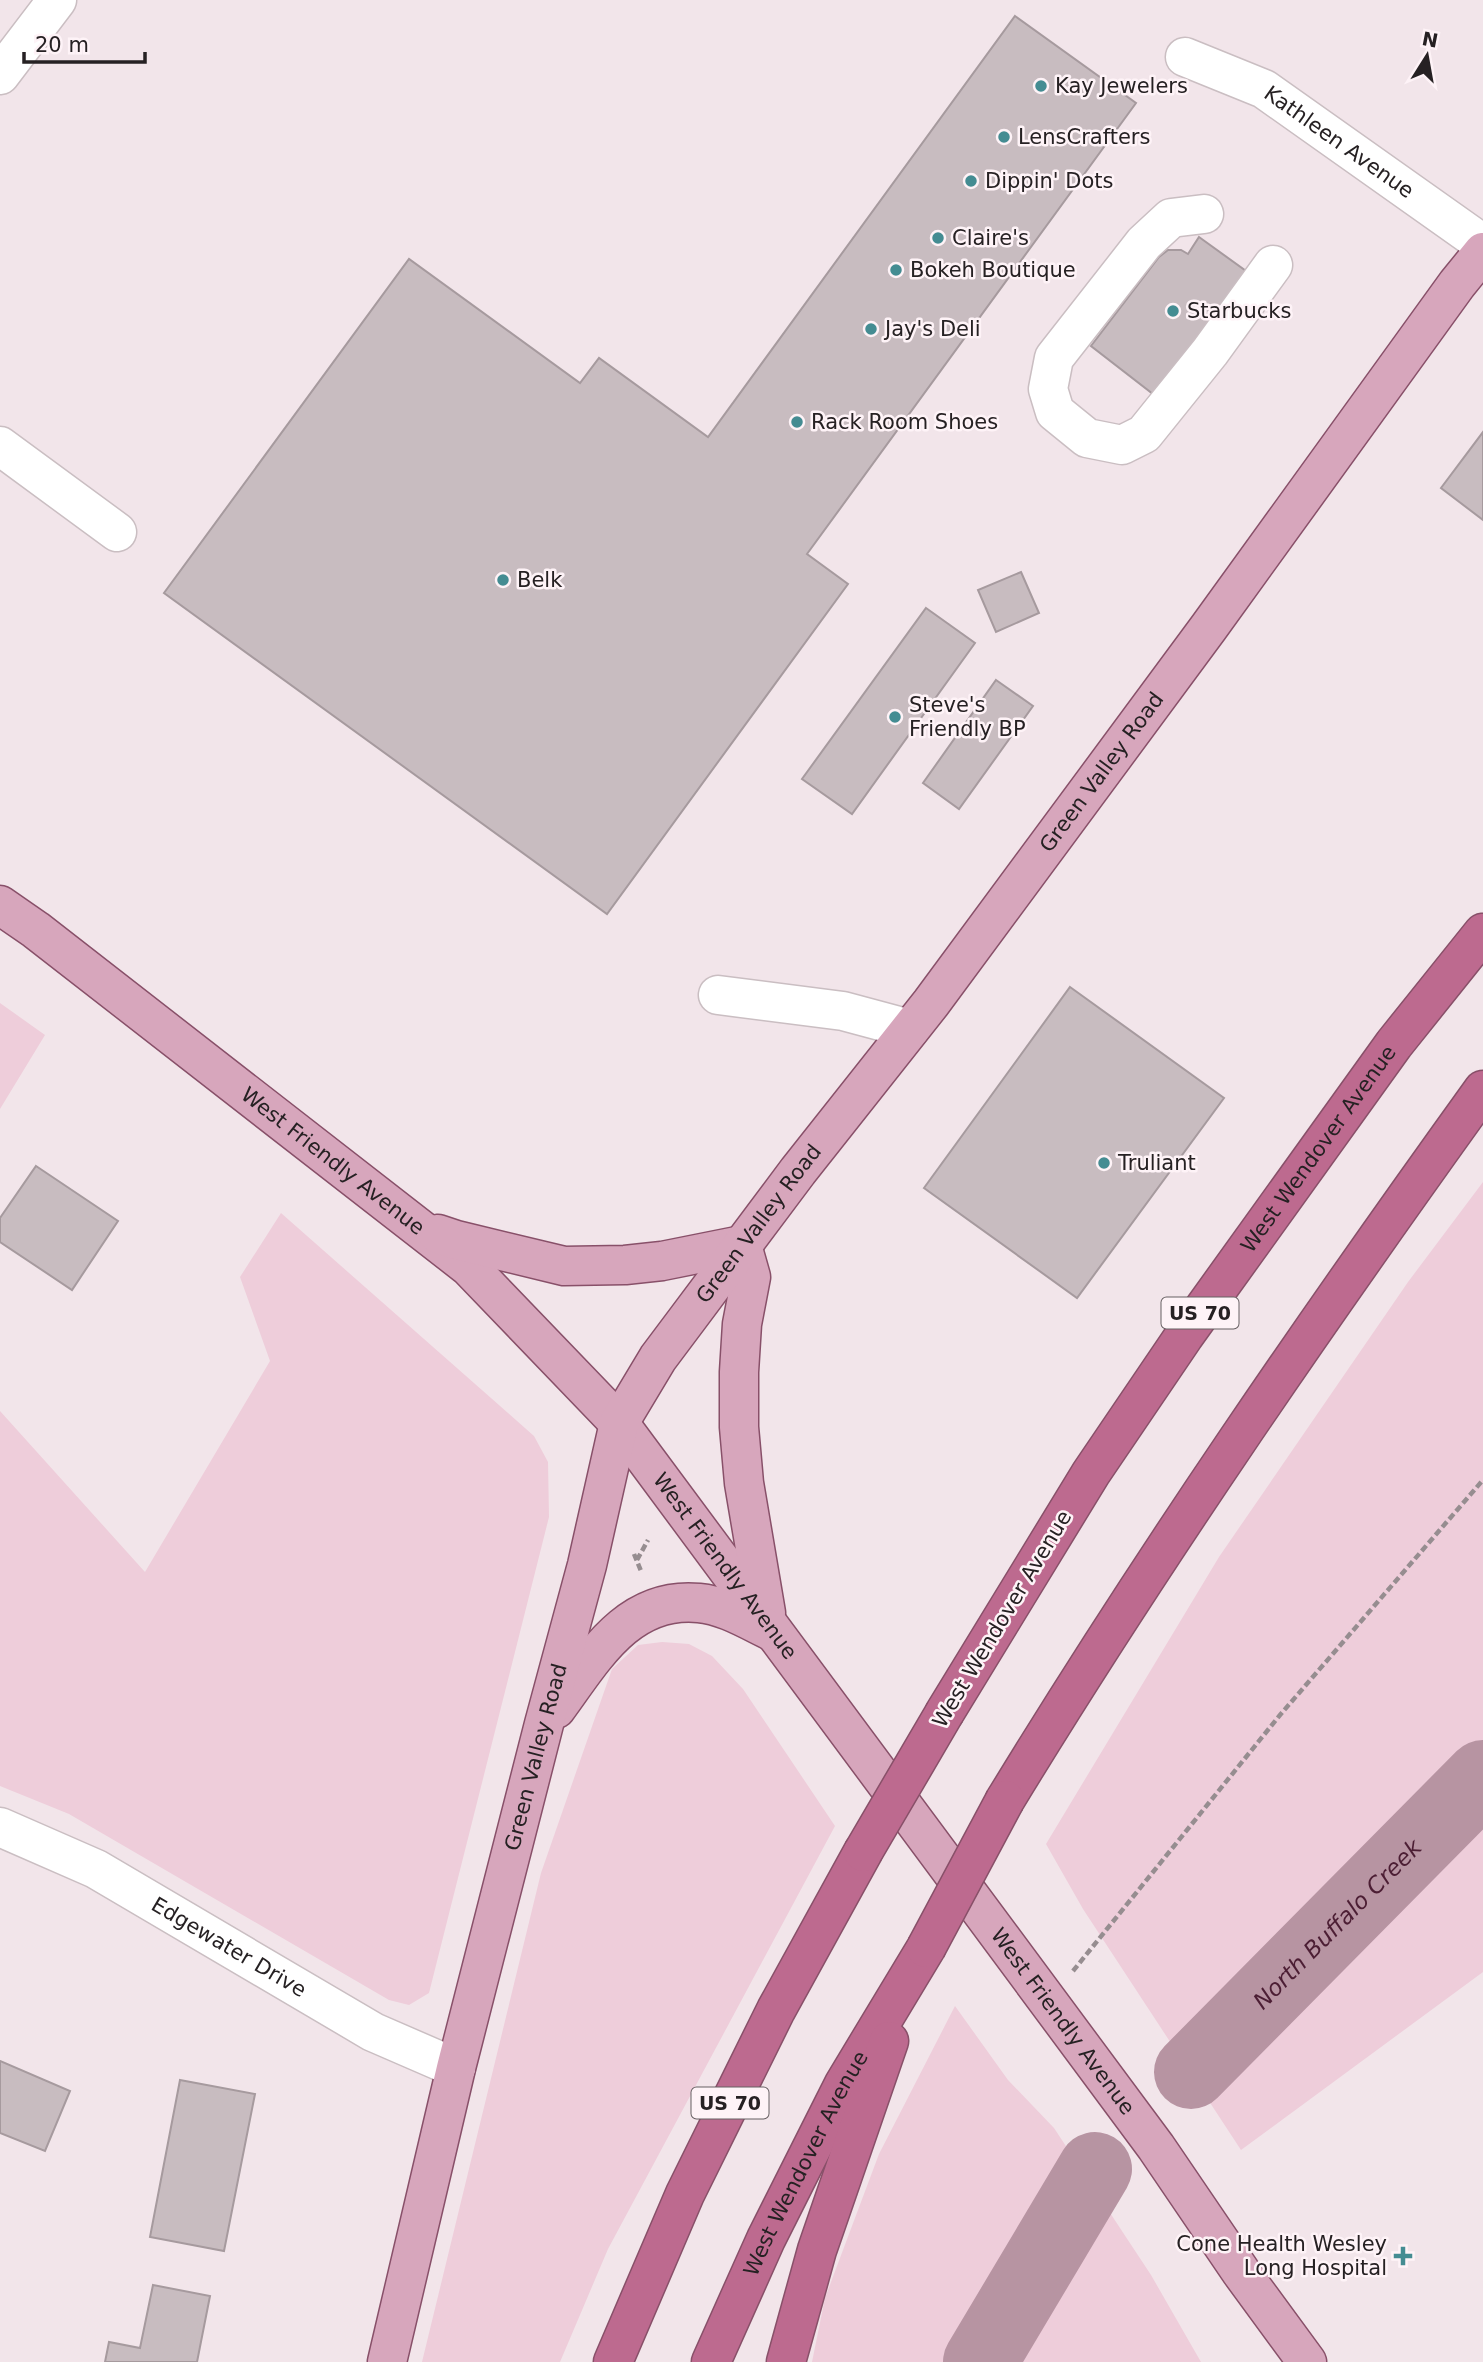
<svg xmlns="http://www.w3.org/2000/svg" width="1483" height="2362" font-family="'DejaVu Sans',sans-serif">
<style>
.green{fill:#eecdda}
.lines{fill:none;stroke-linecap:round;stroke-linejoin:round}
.river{stroke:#b794a2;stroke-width:74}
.building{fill:#c8bcc0;stroke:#a69a9e;stroke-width:2}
.minor-casing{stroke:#cabec2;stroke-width:41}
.major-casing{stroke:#885069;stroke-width:41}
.highway-casing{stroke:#885069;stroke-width:41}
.path{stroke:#968d90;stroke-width:4.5;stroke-dasharray:7 3.5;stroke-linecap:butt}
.minor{stroke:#fff;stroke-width:38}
.major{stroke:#d7a6bc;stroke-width:38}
.highway{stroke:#bd6a8f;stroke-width:38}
.highway-bridge-casing{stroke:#885069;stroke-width:41;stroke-linecap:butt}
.highway-bridge{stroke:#bd6a8f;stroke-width:38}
.poi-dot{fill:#448c92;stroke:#fef3f7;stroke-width:2.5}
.labels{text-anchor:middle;stroke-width:5;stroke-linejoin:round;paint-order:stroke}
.shield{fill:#fef3f7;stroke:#676063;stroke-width:2}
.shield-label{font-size:19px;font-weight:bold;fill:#262123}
.poi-label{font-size:21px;fill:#262123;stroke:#fef3f7;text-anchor:start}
.street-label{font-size:21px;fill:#262123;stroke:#fef3f7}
.water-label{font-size:23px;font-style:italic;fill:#4c1e34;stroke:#fef3f7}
</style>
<rect width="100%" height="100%" fill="#f2e5ea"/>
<path class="green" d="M0 1003 45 1035 0 1109Z
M1483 1182V1972L1241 2150 1083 1909 1046 1844 1219 1557 1408 1282Z
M281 1213 534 1436 548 1462 549 1517 429 1993 409 2005 389 2000 69 1814 0 1786V1411L145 1572 270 1361 240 1277Z
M662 1642 689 1644 712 1656 743 1689 835 1826 608 2249 560 2362H422L541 1873 612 1669 638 1645Z
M955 2006 1008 2080 1054 2128 1151 2275 1201 2362H812L825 2298 879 2154Z"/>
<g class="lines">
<g class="river">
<path id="s1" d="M1191 2072 1483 1777"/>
<path d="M980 2362 1095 2169"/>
</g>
</g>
<path class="building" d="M1015 16 1136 103 807 554 848 584 607 914 164 593 409 259 580 383 599 358 708 437Z
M1199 237 1253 276 1162 401 1091 346 1159 257 1168 250H1181L1188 254Z
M1483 432V520L1441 488Z
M1021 572 1039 613 996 632 978 590Z
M926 608 975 643 852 814 802 779Z
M996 680 1033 706 959 809 923 783Z
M1070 987 1224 1098 1077 1298 924 1188Z
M36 1166 118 1221 72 1290 0 1242V1218Z
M0 2061 70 2091 45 2151 0 2133Z
M180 2080 255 2094 224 2251 150 2237Z
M153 2285 210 2296 197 2362H105L109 2342 140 2348Z"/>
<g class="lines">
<g class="minor-casing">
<g id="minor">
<path id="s2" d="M1185 57 1264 89 1483 244"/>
<path d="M0 75 57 0"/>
<path d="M1204 214 1171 218 1144 243 1054 358 1048 389 1055 412 1087 438 1122 445 1144 434 1210 352 1273 265"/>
<path d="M0 446 117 532"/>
<path d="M718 995 843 1011 910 1029"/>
<path id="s3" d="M0 1827 96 1869 373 2032 456 2068"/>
</g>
</g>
<g class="major-casing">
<g id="major">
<path id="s4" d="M0 905 36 930 469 1267 619 1423 1156 2147 1241 2272 1307 2362"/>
<path d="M438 1234 456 1240 564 1266 625 1265 662 1261 742 1245"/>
<path d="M742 1245 751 1277 742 1324 739 1372V1427L744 1483 766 1613"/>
<path d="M556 1709C593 1659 627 1596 699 1603 724 1605 750 1621 773 1632"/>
<path id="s5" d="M387 2362 456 2068 544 1724 587 1565 619 1423 658 1358 688 1318 798 1171 931 1003 1209 627 1457 284 1483 252"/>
</g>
</g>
<g class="highway-casing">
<g id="highway">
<path id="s6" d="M945 1712 1091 1473 1184 1336 1394 1044 1483 933"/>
<path d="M1005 1800C1154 1556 1316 1322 1483 1090"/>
<path d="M613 2362 685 2194 776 2010 863 1852"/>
<path id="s7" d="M711 2362 766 2239 844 2084 926 1948"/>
<path d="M786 2362 817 2250 889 2041"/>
</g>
</g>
<path class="path" d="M634 1554 641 1571
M637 1560 648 1540
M1073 1971 1280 1715 1483 1480"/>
<use href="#minor" class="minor"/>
<use href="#major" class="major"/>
<use href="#highway" class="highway"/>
<g class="highway-bridge-casing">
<path id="highway-bridge" d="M863 1852 945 1712
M926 1948 1005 1800"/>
</g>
<use href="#highway-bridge" class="highway-bridge"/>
</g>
<g class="poi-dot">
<circle cx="1041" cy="86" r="7"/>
<circle cx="1004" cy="137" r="7"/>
<circle cx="971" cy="181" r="7"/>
<circle cx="938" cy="238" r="7"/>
<circle cx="896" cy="270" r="7"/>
<circle cx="1173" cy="311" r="7"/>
<circle cx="871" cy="329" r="7"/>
<circle cx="797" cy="422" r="7"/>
<circle cx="503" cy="580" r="7"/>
<circle cx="895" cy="717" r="7"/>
<circle cx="1104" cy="1163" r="7"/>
<path d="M1399.5 2245.5h7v7h7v7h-7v7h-7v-7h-7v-7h7z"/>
</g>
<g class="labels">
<g class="shield">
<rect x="1161.5" y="1297.5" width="77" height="31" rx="5"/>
<rect x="691.5" y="2087.5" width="77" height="31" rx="5"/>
</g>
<g class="shield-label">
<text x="1200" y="1320">US 70</text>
<text x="730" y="2110">US 70</text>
</g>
<g class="poi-label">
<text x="1055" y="93">Kay Jewelers</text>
<text x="1018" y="144">LensCrafters</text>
<text x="985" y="188">Dippin' Dots</text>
<text x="952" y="245">Claire's</text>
<text x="910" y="277">Bokeh Boutique</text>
<text x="1187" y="318">Starbucks</text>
<text x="885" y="336">Jay's Deli</text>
<text x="811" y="429">Rack Room Shoes</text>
<text x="517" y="587">Belk</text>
<text x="909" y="712">Steve's<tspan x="909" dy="24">Friendly BP</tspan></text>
<text x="1118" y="1170">Truliant</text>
<text x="1387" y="2251" text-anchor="end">Cone Health Wesley<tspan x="1387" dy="24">Long Hospital</tspan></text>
</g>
<g class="street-label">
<text dy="7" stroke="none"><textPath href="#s2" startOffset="177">Kathleen Avenue</textPath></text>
<text dy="7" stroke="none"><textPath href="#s5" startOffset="1778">Green Valley Road</textPath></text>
<text dy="7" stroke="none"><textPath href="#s6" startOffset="676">West Wendover Avenue</textPath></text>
<text dy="7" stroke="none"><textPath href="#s4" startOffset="420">West Friendly Avenue</textPath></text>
<text dy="7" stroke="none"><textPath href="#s5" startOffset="1211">Green Valley Road</textPath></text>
<text dy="7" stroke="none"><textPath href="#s4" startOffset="987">West Friendly Avenue</textPath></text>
<text transform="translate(1002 1619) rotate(-59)" y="7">West Wendover Avenue</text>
<text dy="7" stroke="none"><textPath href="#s5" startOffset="623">Green Valley Road</textPath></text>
<text dy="7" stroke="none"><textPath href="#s3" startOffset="259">Edgewater Drive</textPath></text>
<text dy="7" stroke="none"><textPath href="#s4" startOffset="1554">West Friendly Avenue</textPath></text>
<text dy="7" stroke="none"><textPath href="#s7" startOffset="220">West Wendover Avenue</textPath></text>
</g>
<g class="water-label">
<text dy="8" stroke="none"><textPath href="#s1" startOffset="208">North Buffalo Creek</textPath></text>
</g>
</g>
<g transform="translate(1427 56) rotate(11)" stroke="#fef3f7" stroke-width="5" paint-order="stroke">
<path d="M0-5L12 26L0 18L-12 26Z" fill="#262123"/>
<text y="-10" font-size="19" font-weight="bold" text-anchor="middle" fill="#262123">N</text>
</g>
<path d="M24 52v10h121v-10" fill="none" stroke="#262123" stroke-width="3.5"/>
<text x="35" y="52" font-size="21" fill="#262123" stroke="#fef3f7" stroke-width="5" paint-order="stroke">20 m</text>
</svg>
